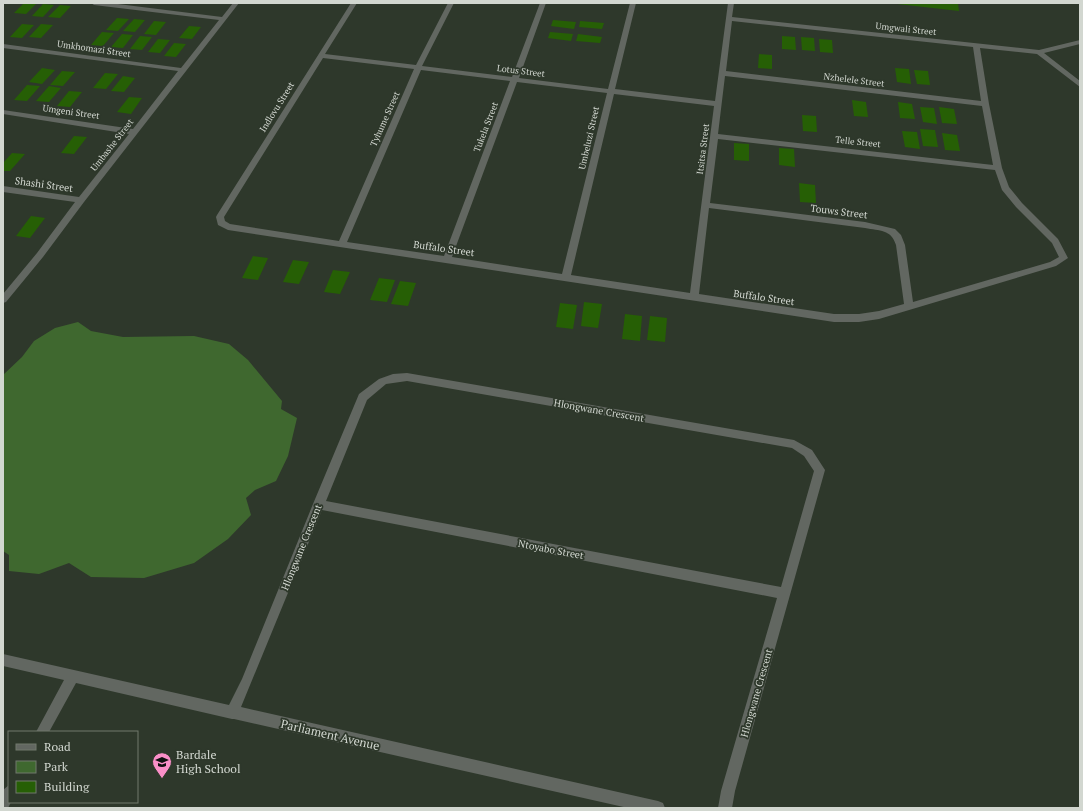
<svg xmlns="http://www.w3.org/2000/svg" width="1083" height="811" font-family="'PT Serif',serif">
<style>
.green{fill:#3f682f}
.building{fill:#265f05}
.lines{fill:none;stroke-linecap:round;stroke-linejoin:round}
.minor{fill:#626761;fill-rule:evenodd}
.labels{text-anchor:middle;stroke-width:3.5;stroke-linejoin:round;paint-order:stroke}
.far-street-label{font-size:9px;fill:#d2d7d0;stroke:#2e382b}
.street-label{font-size:10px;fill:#d2d7d0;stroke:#2e382b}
.near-street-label{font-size:12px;fill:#d2d7d0;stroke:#2e382b}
.near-poi-label{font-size:12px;fill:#d2d7d0;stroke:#2e382b;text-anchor:start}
</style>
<rect width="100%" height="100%" fill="#2e382b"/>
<path class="green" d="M78 322 91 331 123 337 194 336 229 344 248 360 282 401 281 409 297 418 288 456 276 481 255 490 246 498 251 515 228 539 194 563 144 578 91 577 69 563 39 574 9 571V555L3 551V375L22 357 34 341 55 328Z"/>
<path class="building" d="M24 3H37L26 14 14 13Z
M897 3H958L959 11 897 4Z
M43 4 54 5 43 17 32 16Z
M60 5 71 6 60 18 48 17Z
M117 18 129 19 118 31 106 30Z
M134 19 145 20 135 32 123 31Z
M553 20 576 22 574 29 551 26Z
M154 21 166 22 156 35 144 34Z
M580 21 604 23 602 29 579 27Z
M22 24 34 25 22 38 10 37Z
M41 24 53 25 41 38 29 37Z
M189 26 201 27 192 39 179 38Z
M102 32 114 33 103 46 91 45Z
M550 32 573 34 571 41 548 38Z
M122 34 133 35 123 48 111 47Z
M578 34 602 37 600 43 576 41Z
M140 36 152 37 142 50 130 49Z
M782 36 795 37 796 50 782 49Z
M801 37 814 38 815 51 802 50Z
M158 39 170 40 160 53 148 52Z
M819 39 832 40 833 53 820 52Z
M174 43 186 44 176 57 164 56Z
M759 54 772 55V69L758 68Z
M42 68 55 70 42 84 29 82Z
M895 68 909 69 911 84 897 82Z
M914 70 928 71 930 85 917 84Z
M62 71 75 72 63 86 50 85Z
M105 73 118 74 106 89 93 88Z
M123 76 135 78 124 92 111 91Z
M27 85 40 86 27 101 14 100Z
M49 86 61 88 49 102 36 101Z
M69 91 82 92 70 107 57 106Z
M129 97 142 98 131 114 117 112Z
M852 100 866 102 868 117 854 116Z
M898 102 912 104 915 119 900 118Z
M920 107 934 108 937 124 923 122Z
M939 107 954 109 957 124 942 123Z
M802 115 816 116 817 132 803 131Z
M920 129 935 130 938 147 923 146Z
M902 131 917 132 920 149 905 147Z
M942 133 957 135 960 151 945 150Z
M74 136 87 137 74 154 61 153Z
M734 143 749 144V161L734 160Z
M779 148 794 149 795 167 779 165Z
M12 153 25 154 10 171H3V163Z
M799 183 815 185 816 203 800 202Z
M31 216 45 218 30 238 16 236Z
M253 256 268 258 258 280 242 278Z
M293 260 309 262 299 284 283 282Z
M333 270 350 272 340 294 324 292Z
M379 278 395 280 387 302 370 300Z
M400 281 416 283 408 306 391 304Z
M584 302 602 304 598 328 581 326Z
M560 303 577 305 573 329 556 327Z
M625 314 642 316 640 341 622 339Z
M650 316 667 318 665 342 647 340Z"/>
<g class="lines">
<path class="minor" d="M91 3H110L222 17 233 3H239L84 202 43 257 6 302 3 303V294L37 253 75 202 3 192V186L79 197 129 134 3 114V110L133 129 178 71 3 48V44L181 68 219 20 94 5Z
M351 3H357L325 54 416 65 448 3H454L422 66 512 77 540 3H546L519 78 608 89 630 3H636L615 89 715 101 728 3H734L732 17 1039 50 1080 40V44L1044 53 1080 81V87L1037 54 980 48 989 104 1002 168 1009 187 1022 203 1058 239 1068 258 1056 266 879 319 859 322H834L228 230 218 225 216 217 217 215ZM732 21 973 47 981 101 726 71ZM323 58 414 69 339 241 230 224 225 221 224 217ZM421 70 510 81 444 256 347 242ZM725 76 982 106 993 165 718 134ZM517 82 607 93 562 274 452 257ZM614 94 714 106 690 293 571 275ZM718 139 995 170 1002 190 1016 207 1052 243 1059 257 1050 262 913 302 905 245 901 235 895 229 865 222 710 203ZM709 208 865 228C880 231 891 229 896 245L904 304 879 311 859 314H834L699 294Z
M407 373 794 440 812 450 825 470 735 791 732 808H718L721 791 777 598 322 510 241 707 658 801 663 803 665 808H628L234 719H232L76 683 49 732H36L64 680 3 666V654L229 705 242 679 313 504 359 394 379 379 393 374ZM407 381 792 448 804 456 814 471 781 587 326 501 367 400 386 384Z
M9 785V802H11L8 808H3V790Z"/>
</g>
<defs>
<g id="school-pin" transform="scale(1)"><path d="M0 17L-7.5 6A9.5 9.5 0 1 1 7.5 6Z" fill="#fa8fc8" stroke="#2e382b"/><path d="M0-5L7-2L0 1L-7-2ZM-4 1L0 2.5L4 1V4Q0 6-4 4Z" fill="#111"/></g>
</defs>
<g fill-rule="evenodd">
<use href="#school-pin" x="162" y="762"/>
</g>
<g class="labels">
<g class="far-street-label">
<text transform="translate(906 29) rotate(6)" y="3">Umgwali Street</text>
<text transform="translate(94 49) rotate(8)" y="3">Umkhomazi Street</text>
<text transform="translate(521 71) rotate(7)" y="3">Lotus Street</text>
<text transform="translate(854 80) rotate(7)" y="3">Nzhelele Street</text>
<text transform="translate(277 107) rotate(-58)" y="3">Indlovu Street</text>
<text transform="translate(71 112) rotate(8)" y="3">Umgeni Street</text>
<text transform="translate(385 119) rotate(-66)" y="3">Tyhume Street</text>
<text transform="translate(486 127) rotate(-69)" y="3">Tukela Street</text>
<text transform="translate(589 138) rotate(-77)" y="3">Umbeluzi Street</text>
<text transform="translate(858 142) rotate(6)" y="3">Telle Street</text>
<text transform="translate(112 145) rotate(-52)" y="3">Umbashe Street</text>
<text transform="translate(703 149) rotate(-83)" y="3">Itsitsa Street</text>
</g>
<g class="street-label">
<text transform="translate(44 184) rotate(8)" y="4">Shashi Street</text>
<text transform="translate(839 211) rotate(7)" y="4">Touws Street</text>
<text transform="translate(444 248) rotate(8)" y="4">Buffalo Street</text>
<text transform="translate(764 297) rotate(8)" y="4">Buffalo Street</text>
<text transform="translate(599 410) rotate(10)" y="4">Hlongwane Crescent</text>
<text transform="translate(301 547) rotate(-68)" y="4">Hlongwane Crescent</text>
<text transform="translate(551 549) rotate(11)" y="4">Ntoyabo Street</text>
<text transform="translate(756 693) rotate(-74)" y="4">Hlongwane Crescent</text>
</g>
<g class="near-street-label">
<text transform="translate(330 735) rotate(13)" y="4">Parliament Avenue</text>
</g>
<g class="near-poi-label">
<text x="176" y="759">Bardale<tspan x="176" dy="14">High School</tspan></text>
</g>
</g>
<rect width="1083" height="811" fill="none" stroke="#d2d7d0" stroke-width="8"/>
<rect x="8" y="731" width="130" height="72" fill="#2e382b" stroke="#70786d"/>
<rect x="16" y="744" width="20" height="6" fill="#626761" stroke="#70786d"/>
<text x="44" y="751" font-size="12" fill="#d2d7d0">Road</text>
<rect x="16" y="761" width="20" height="12" fill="#3f682f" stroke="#70786d"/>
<text x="44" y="771" font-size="12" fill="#d2d7d0">Park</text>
<rect x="16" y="781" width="20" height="12" fill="#265f05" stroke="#70786d"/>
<text x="44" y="791" font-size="12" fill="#d2d7d0">Building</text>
</svg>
